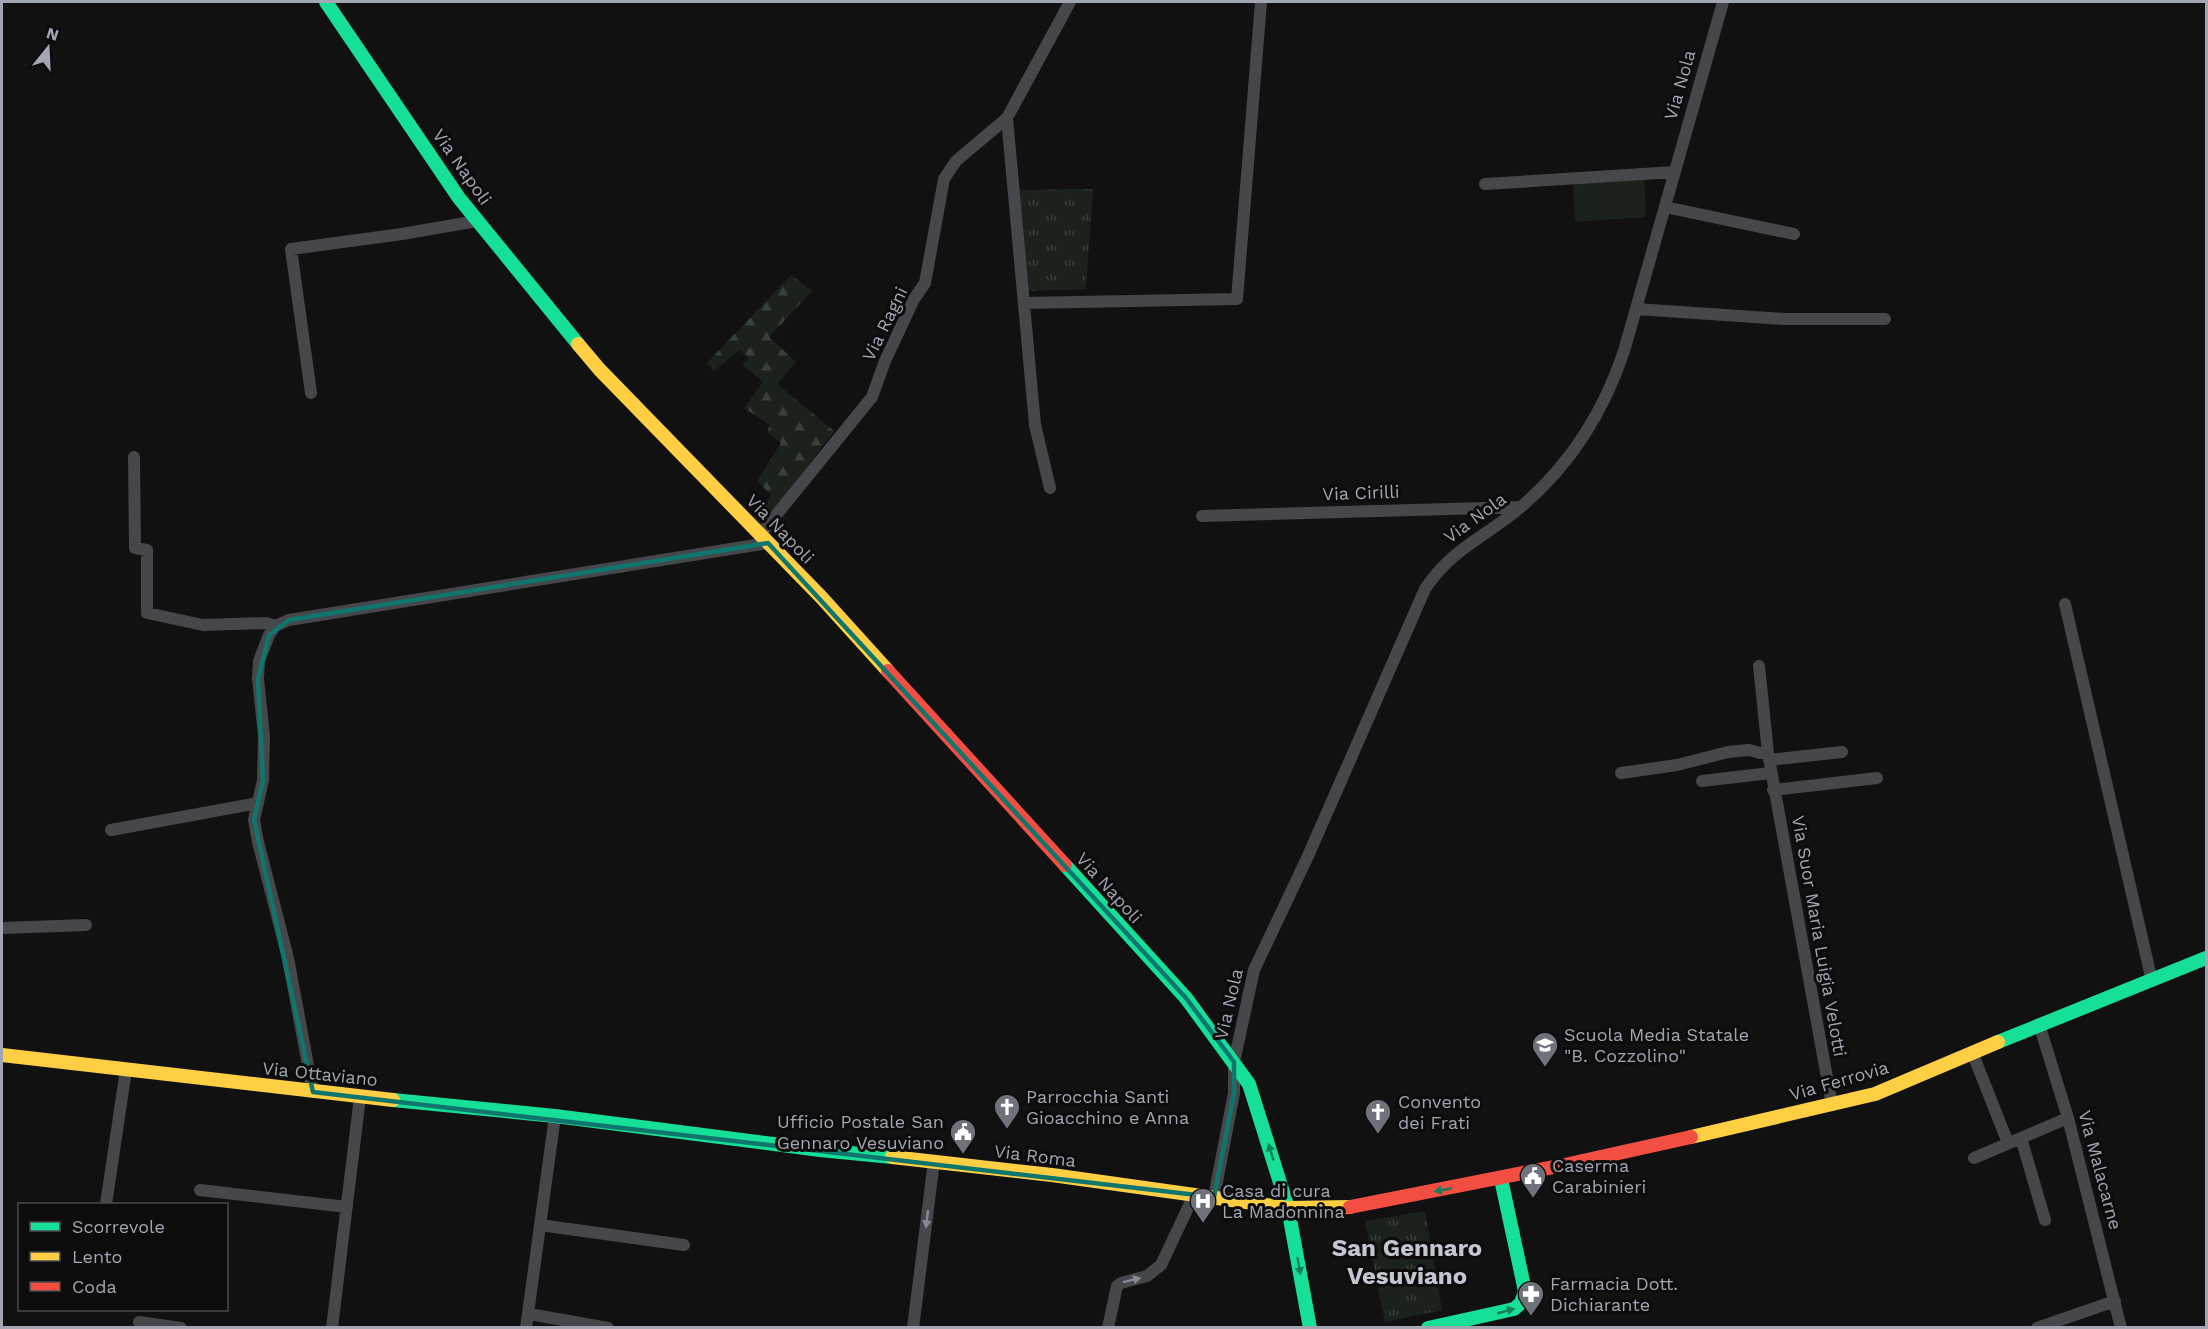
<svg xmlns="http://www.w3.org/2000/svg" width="2208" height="1329" font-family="'Work Sans',sans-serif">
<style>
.grass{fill:url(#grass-tufts)}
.forest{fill:url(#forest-firs)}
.pitch{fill:#1b221c}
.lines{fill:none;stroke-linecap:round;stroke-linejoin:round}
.street{stroke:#46474a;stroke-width:12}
.fast{stroke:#16e098;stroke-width:14}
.slow{stroke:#ffcf43;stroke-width:14}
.jam{stroke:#f24e42;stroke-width:14}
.oneway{fill:#128159}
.oneway2{fill:#868a94}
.marked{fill:none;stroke:#0f766e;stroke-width:4.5;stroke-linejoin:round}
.labels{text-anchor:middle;stroke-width:6;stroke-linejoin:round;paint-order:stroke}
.street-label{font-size:18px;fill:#a2a6b3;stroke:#0c0c0d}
.poi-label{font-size:18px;fill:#a2a6b3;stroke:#0c0c0d;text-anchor:start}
.district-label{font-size:24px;font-weight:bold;fill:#c3c5cf;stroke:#0c0c0d}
</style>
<defs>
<pattern id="grass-tufts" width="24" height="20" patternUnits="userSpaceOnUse" patternTransform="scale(1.5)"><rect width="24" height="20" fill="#1b221c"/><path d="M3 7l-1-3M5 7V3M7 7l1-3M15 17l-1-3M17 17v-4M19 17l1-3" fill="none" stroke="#393f3b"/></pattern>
<pattern id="forest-firs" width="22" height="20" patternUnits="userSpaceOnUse" patternTransform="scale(1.5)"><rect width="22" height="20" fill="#1b221c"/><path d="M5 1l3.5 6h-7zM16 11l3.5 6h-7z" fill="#393f3b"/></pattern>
</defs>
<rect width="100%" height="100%" fill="#111112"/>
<path class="grass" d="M1093 189 1086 289 1026 291 1015 190Z
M1425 1211 1442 1310 1385 1322 1365 1221Z"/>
<path class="forest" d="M791 275 812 291 769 337 796 362 777 384 834 431 760 529 751 520 771 495 757 481 781 443 767 432 770 425 744 408 763 382 742 365 749 358 739 350 714 371 707 363Z"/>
<path class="pitch" d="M1644 178 1646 217 1575 222 1573 182Z"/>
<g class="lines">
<path class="street" d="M1485 184 1675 172
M1665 207 1794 234
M1024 303 1237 299 1261 2
M1636 309 1784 319H1885
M311 393 291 249 402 234 477 221
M134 457 135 548 147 550V613L203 625 266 623 275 626
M1050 488 1035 425 1007 118 1070 2
M1202 516 1521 507
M760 535 872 397 885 361 914 299 925 283 944 179 956 161 1007 118
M2065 604 2152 981
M1759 666 1768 753
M1769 760 1842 752
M1621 773 1677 765 1728 752 1749 750 1760 753H1768L1832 1105
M1702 781 1770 773
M1773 790 1877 778
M111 830 258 803
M2 928 86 925
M2039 1024 2068 1118 2121 1328
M1972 1052 2008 1143
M313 1092 288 958 258 842 254 820 263 780 264 736 258 679 259 661 269 635 275 626 289 620 768 543
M2021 1138 2045 1220
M1974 1158 2068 1118
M200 1190 347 1207
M1214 1197 1234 1093V1062L1254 970 1308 856 1425 589C1452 548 1486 537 1522 506 1570 465 1604 411 1624 351L1723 2
M106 1204 126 1070
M540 1225 684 1245
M529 1314 608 1328
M139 1322 181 1328
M332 1328 360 1097
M526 1328 555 1116
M913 1328 934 1161
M1108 1328 1117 1286 1121 1283 1147 1276 1161 1265 1194 1195
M2037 1328 2115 1301"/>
<path class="fast" d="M326 2 459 198 578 344
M1065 865 1186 998 1249 1084 1288 1208 1310 1328
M1998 1042 2206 958
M393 1100 555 1116 820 1150 892 1157
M1428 1328 1514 1309 1521 1303 1525 1291 1501 1179"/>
<path class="slow" d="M578 344 599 369 822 598 888 671
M2 1055 393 1100
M1691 1137 1875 1094 1998 1042
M892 1157 1052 1175 1288 1208 1350 1207"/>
<path class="jam" d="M888 671 1065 865
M1350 1207 1569 1164 1691 1137"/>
</g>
<defs><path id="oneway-solid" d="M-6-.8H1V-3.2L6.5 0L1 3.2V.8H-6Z" transform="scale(1.5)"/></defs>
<g class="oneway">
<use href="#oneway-solid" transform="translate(1271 1152) rotate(-107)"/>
<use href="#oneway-solid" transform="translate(1443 1190) rotate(169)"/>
<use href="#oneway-solid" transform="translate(1299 1266) rotate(80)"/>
<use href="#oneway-solid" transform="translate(1506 1311) rotate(-16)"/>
</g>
<g class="oneway2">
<use href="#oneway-solid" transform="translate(927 1219) rotate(97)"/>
<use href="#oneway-solid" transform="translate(1132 1280) rotate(-14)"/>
</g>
<path class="marked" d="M768 543 1186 998 1234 1062V1093L1214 1197 313 1092 254 820 263 780 258 679 269 635 289 620Z"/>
<defs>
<g id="school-pin" transform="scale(1.35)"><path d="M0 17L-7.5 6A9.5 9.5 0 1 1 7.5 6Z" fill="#6f727b" stroke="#0c0c0d"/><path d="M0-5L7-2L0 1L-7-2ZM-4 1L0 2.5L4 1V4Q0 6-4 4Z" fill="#fff"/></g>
<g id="church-pin" transform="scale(1.35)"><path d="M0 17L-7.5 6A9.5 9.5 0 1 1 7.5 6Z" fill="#6f727b" stroke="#0c0c0d"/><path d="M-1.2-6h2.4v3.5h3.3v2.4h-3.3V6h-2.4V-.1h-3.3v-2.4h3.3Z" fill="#fff"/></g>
<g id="civic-pin" transform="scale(1.35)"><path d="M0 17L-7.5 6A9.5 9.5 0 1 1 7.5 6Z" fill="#6f727b" stroke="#0c0c0d"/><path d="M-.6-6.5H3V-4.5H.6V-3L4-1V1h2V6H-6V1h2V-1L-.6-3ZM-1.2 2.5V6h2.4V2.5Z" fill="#fff"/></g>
<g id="hospital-pin" transform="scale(1.35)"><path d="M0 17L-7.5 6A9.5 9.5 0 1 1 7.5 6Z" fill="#6f727b" stroke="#0c0c0d"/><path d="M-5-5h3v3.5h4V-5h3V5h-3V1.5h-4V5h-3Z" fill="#fff"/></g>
<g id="pharmacy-pin" transform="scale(1.35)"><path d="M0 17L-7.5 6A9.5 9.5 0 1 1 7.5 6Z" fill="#6f727b" stroke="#0c0c0d"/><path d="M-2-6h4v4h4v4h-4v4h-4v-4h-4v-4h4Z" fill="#fff"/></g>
</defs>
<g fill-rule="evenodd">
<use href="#school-pin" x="1545" y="1045"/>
<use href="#church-pin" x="1007" y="1107"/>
<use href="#church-pin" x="1378" y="1112"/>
<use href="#civic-pin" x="963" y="1132"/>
<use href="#civic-pin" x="1533" y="1176"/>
<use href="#hospital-pin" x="1203" y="1201"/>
<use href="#pharmacy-pin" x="1531" y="1294"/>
</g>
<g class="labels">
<g class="street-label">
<text transform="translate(1680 85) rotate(-74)" y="6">Via Nola</text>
<text transform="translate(462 167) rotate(55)" y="6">Via Napoli</text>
<text transform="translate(885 324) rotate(-64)" y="6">Via Ragni</text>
<text transform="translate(1361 493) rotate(-2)" y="6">Via Cirilli</text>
<text transform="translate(1475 518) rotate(-36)" y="6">Via Nola</text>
<text transform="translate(780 529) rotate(46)" y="6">Via Napoli</text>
<text transform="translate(1109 888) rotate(48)" y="6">Via Napoli</text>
<text transform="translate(1819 936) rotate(80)" y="6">Via Suor Maria Luigia Velotti</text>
<text transform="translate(1229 1004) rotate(-77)" y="6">Via Nola</text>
<text transform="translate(320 1074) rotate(6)" y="6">Via Ottaviano</text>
<text transform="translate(1839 1081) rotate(-16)" y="6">Via Ferrovia</text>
<text transform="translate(1035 1156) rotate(7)" y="6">Via Roma</text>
<text transform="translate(2100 1170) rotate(75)" y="6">Via Malacarne</text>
</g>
<g class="poi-label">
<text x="1564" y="1041">Scuola Media Statale<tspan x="1564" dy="21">"B. Cozzolino"</tspan></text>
<text x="1026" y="1103">Parrocchia Santi<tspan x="1026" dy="21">Gioacchino e Anna</tspan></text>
<text x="1398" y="1108">Convento<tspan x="1398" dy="21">dei Frati</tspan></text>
<text x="944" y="1128" text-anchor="end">Ufficio Postale San<tspan x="944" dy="21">Gennaro Vesuviano</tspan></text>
<text x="1552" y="1172">Caserma<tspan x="1552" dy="21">Carabinieri</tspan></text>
<text x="1222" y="1197">Casa di cura<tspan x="1222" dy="21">La Madonnina</tspan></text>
<text x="1550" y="1290">Farmacia Dott.<tspan x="1550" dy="21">Dichiarante</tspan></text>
</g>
<g class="district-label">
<text x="1407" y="1256">San Gennaro<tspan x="1407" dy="28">Vesuviano</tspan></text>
</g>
</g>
<rect width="2208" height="1329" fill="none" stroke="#a2a6b3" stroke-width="6"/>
<rect x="18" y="1203" width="210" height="108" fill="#0c0c0d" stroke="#484a4f" stroke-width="1.5"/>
<rect x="30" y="1222" width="30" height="9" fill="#16e098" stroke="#484a4f" stroke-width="1.5"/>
<text x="72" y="1233" font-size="18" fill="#a2a6b3">Scorrevole</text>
<rect x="30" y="1252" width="30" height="9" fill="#ffcf43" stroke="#484a4f" stroke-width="1.5"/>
<text x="72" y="1263" font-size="18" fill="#a2a6b3">Lento</text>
<rect x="30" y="1282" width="30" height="9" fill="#f24e42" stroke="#484a4f" stroke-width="1.5"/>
<text x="72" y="1293" font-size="18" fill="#a2a6b3">Coda</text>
<g transform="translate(48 48) rotate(18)" stroke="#0c0c0d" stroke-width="4.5" paint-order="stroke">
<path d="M0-4.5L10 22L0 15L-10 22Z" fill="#a2a6b3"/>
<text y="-9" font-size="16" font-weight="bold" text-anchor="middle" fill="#a2a6b3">N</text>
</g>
</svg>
